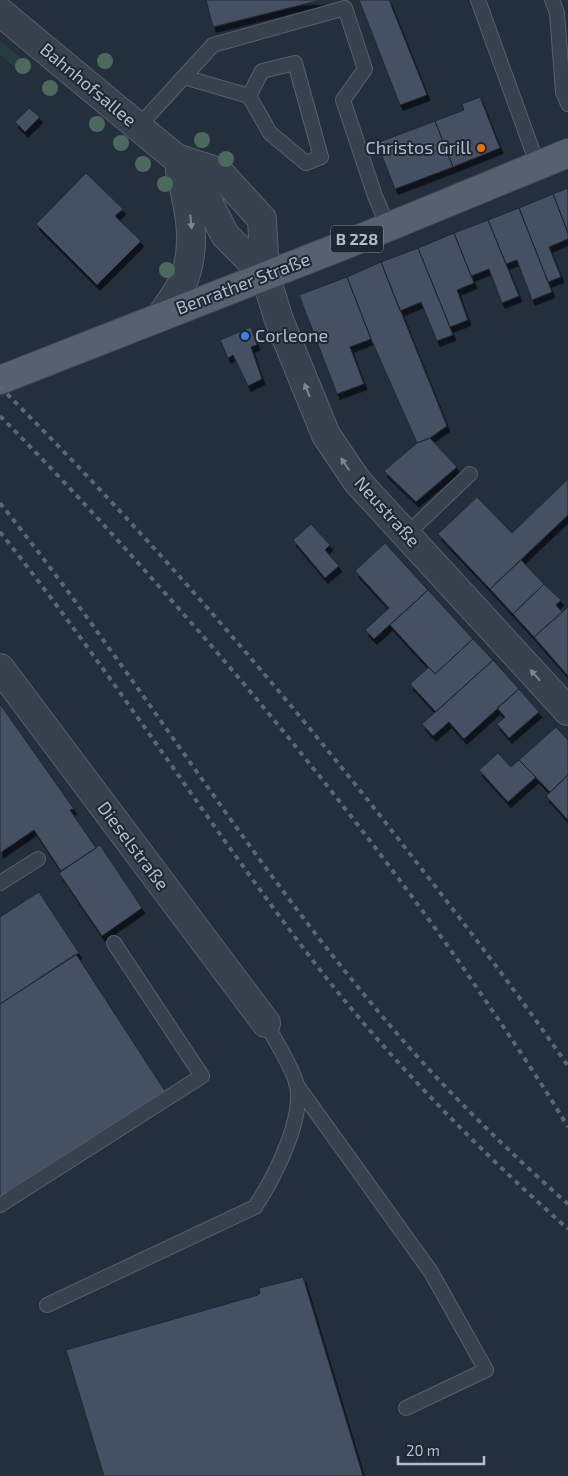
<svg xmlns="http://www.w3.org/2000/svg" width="568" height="1476" font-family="'Exo 2',sans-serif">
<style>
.green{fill:#263c3f}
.building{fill:#455162;stroke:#1f2835;filter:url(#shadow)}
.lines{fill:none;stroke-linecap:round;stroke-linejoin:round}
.service-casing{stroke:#565f6c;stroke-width:16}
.minor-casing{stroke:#565f6c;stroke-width:30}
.primary-casing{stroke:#414a57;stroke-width:30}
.service{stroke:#38414e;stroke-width:14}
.minor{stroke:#38414e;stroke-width:28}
.primary{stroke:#56606e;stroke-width:28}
.rail{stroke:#5a6575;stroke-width:4;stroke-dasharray:5 5;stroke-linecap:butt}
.tree{fill:#4b6a5d}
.oneway{fill:#7c8592}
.food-dot{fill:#e8710a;stroke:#1d2633;stroke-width:2}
.shop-dot{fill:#3f7fe0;stroke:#1d2633;stroke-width:2}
.labels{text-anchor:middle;stroke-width:4;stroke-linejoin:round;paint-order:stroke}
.shield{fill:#1d2633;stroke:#878f9c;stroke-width:1}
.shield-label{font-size:16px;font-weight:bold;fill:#b4bcc9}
.street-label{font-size:18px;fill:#b4bcc9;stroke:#1d2633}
.poi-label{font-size:18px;fill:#b4bcc9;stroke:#1d2633;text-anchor:end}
</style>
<defs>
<filter id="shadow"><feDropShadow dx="3" dy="5.5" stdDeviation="0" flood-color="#0009"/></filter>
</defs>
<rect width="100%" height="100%" fill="#242f3e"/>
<path class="green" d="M0 41 30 66 23 74 0 55Z"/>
<path class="building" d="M206 0H321L213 27Z
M359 0H389L427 95 400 105Z
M480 97 500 148 453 167 435 121 464 110 462 104Z
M29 108 40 117 25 132 15 122Z
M435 121 453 167 395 189 377 143Z
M86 173 123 209 115 216 141 241 97 285 36 224Z
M568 188V233L553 194Z
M553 194 568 233V239L549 247 561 277 548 282 519 208Z
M519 208 552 292 532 300 517 260 506 264 488 220Z
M488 220 519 296 502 303 489 269 471 276 454 233Z
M454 233 474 283 457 290 468 320 450 327 418 248Z
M418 248 453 335 437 341 421 302 400 311 381 262Z
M381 262 447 426 430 438 417 443 371 339 347 277Z
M347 277 371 339 350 347 364 384 337 394 299 295Z
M251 327 257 345 251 347 262 379 248 386 233 355 228 358 220 340Z
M430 438 457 467 416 502 384 471 417 443Z
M568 479V515L490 589 438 534 477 497 512 533Z
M311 524 330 545 325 550 339 566 325 578 293 540Z
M385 543 428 590 374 639 365 630 389 608 355 571Z
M521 560 544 584 513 614 490 589Z
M544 584 561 600 556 605 562 612 534 637 513 614Z
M428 590 473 639 435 674 390 625Z
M568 607V676L534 637Z
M473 639 493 660 436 712 410 684 429 667 435 674Z
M493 660 519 689 464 739 449 722 433 736 422 724Z
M519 689 539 712 509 738 497 724 505 717 497 708Z
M0 704 74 809 70 810 96 848 61 871 34 830 0 853Z
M556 727 568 740V775L550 792 519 760Z
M498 753 511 767 519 760 536 777 508 802 479 770Z
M568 775V820L546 796Z
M100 845 142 908 102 936 59 873Z
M39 892 79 953 0 1004V917Z
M76 954 165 1091 0 1196V1004Z
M303 1277 363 1476H104L66 1350 258 1295 260 1293 259 1288Z"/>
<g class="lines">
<g class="service-casing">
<path id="service" d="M478 0 538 166
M552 0 557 13 563 92 568 104
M184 77 249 96 270 133 306 163 321 157 295 63 262 71 249 96
M138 127 213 45 345 8 365 69 343 100 375 196 388 226
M407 534 470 474
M0 883 38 859
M296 1084 431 1272 486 1370 406 1408
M0 1205 202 1076 114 943
M47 1305 255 1207C274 1178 304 1120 297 1085 292 1066 275 1041 266 1023"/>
</g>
<g class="minor-casing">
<path id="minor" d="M0 12 176 158 199 184 225 235 265 275
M176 158 219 172 262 219 265 275 279 320 326 435 357 481 568 711
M161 316C169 304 180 290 185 277 197 241 189 207 180 171
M0 668 266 1023"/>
</g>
<g class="primary-casing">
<path id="primary" d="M0 380 347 244 568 153"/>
</g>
<use href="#service" class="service"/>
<use href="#minor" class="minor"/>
<use href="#primary" class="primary"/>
<path class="rail" d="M0 387C135 521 260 664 378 813 443 896 508 979 568 1066
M0 416C70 486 136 560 202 635 294 741 381 851 462 966 498 1019 535 1072 568 1127
M0 503C132 668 241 849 377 1010 435 1080 500 1144 568 1204
M0 532C107 666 200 812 304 949 380 1050 473 1145 568 1229"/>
</g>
<g class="tree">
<circle cx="105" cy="61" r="8"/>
<circle cx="23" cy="66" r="8"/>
<circle cx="50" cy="88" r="8"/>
<circle cx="97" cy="124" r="8"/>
<circle cx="202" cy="140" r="8"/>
<circle cx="121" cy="143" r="8"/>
<circle cx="226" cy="159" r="8"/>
<circle cx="143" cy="164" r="8"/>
<circle cx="165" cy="184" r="8"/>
<circle cx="167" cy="270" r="8"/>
</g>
<defs><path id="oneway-solid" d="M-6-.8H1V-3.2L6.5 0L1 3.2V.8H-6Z" transform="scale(1.25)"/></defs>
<g class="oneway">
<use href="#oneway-solid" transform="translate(191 222) rotate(84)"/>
<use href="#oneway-solid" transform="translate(307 390) rotate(-112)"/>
<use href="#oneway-solid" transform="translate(345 464) rotate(-124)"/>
<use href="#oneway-solid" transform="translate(535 675) rotate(-132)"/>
</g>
<circle class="food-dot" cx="481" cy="148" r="5"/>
<circle class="shop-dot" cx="245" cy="336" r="5"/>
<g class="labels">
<rect class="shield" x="331" y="225.5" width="52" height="27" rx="4"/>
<g class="shield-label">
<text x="357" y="245">B 228</text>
</g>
<g class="street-label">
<text transform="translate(88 85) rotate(40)" y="6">Bahnhofsallee</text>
<text transform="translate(243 284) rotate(-21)" y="6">Benrather Straße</text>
<text transform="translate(387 512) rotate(48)" y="6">Neustraße</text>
<text transform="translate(133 846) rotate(53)" y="6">Dieselstraße</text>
</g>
<g class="poi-label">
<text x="471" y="154">Christos Grill</text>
<text x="255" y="342" text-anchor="start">Corleone</text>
</g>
</g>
<path d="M398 1456v8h86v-8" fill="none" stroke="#b4bcc9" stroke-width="2.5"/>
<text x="406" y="1456" font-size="15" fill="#b4bcc9" stroke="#1d2633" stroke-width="4" paint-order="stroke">20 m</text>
</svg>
